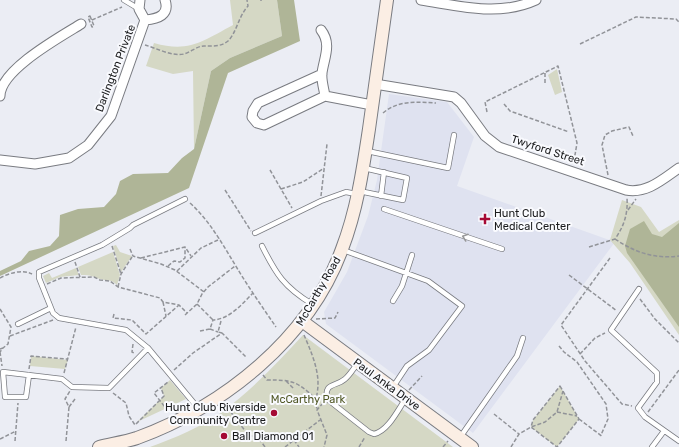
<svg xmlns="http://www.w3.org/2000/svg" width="679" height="447" font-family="Rubik,sans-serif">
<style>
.built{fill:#dfe2f0}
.green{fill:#d5d8c5}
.forest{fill:#afb597}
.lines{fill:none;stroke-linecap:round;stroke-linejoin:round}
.lane-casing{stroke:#797b81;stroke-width:6}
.street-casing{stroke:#797b81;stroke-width:11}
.secondary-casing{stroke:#797b81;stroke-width:14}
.path{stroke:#919398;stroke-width:1.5;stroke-dasharray:4 2;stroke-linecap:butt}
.lane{stroke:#fff;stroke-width:4.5}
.street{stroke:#fff;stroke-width:9}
.secondary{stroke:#fbeee4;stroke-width:12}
.oneway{stroke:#989899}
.poi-dot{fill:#a50934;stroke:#f9fafe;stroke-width:1.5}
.labels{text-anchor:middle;stroke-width:4;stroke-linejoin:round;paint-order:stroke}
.street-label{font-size:11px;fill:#1a1b1d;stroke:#f9fafe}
.poi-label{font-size:11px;fill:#1a1b1d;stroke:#f9fafe;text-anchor:start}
.park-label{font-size:11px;fill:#515826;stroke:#f9fafe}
</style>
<rect width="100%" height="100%" fill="#ebedf4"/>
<path class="built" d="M389 94 447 102 474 137 457 186 615 242 473 433 326 324 324 312 347 272 368 216 377 180Z"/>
<path class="green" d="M230 0H277L282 36 230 58 211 71 194 149 193 71 173 74 146 66 154 43C189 53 203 41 233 25Z
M557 69 562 92 555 95 548 75Z
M622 200 641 207 659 232 679 220V335L630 263 610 240Z
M116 245 120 252 132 256 121 272 113 246Z
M113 252 120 275 117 285C111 279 107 281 100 279 91 276 92 275 81 275L78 267Z
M76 268 79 275 60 277 46 283 43 276 49 273 52 278Z
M303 335 453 447H150C175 438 201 427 222 412 252 390 278 362 303 335Z
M31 356 68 360 65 369 30 366Z
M170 380 186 399 137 422 164 396 161 388Z
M560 386 579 419 557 447 531 427 533 420Z"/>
<path class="forest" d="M277 0H294L300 41 228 73 189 188 0 276V271L21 261 29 251 50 246 59 236 60 215 78 209 104 207 116 194 120 181 133 174 168 173 182 158 194 149 211 71 230 58 282 36Z
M644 221 652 234 662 237 679 223V327L627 253 625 246 630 229Z"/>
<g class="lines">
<g class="lane-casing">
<path id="lane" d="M124 0 139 9
M367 151 448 168 454 135
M359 191 403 200 407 178 364 168
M381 196 384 172
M185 199 133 225 130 228 102 245 39 272V278L53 313 59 318 126 330 148 348 198 408
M384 209 502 249
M255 233 321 201 346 192 356 194
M262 246C276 274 284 287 312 304
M343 250 428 281 462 306 429 350 407 366 393 387
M639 289 611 330 657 373V382L638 408 645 417 679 441
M393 301 402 286 412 255
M18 324 51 308
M358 363C353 369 350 375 345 379 336 387 324 382 327 399L369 432 374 434C388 431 398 410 406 398
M29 375 26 397H5L3 372 62 379 72 387 109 388 148 348
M461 436 517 356 523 338
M652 447 664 431"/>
</g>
<g class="street-casing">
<path id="street" d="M140 0 139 9 145 20C158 19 170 15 165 0
M421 0C460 6 499 17 536 0
M321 30C332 44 324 58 322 73 321 80 324 89 325 96
M322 74 258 103 253 111 252 117 257 123 264 125 325 96 372 105
M375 84 454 97 461 103 485 136 499 147 626 190C647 194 663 179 679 168
M0 96C0 70 60 37 81 24
M0 160 35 164 69 158 88 145 111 116 145 20"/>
</g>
<g class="secondary-casing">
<path id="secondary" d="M302 321 472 447
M99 447C111 444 125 442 137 438 224 406 309 339 342 249 357 210 363 169 369 129 375 86 381 43 387 0"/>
</g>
<path class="path" d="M261 0V1
M90 16 94 26 92 27 88 17Z
M92 20 122 7
M580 44 636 17 676 19 679 22
M145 45C156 48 173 57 184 54 191 52 197 46 204 46 212 46 221 47 228 41 237 32 238 17 248 6L247 0
M545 73V85
M504 104 510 111 569 132
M487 112 485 102 558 66 577 143 575 155 569 156
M383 113C398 100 417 102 436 103
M270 170 292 208
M608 175 602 145 605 135 612 131 629 127 633 136
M281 189 303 182 324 168
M225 190 251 231
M321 196 327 144
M190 203C210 221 223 245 237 268 249 288 263 308 276 327
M628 210 636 199
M615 239C636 253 655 259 679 256
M112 246 121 274
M589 247 615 239C624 226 628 214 627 198
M130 249 133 256 161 264 175 270 204 292
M141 258 185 247 191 256
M610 258 561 325 585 361 622 404 632 406
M75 262 80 277
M168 266 174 261 180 262 185 258V247
M177 271 201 248 220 239
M569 275 617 311
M0 278C9 273 23 269 32 274
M47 284 61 278 94 277 100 280 110 281 118 287 160 298 163 302 179 305 187 313
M118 287 121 274 132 257
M640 299 655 319 679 343
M163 302 166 316
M197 304 213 320
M0 309 11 327 8 344 3 348
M114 314 113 318 132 320 146 334 179 305
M185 315 197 304 202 294 208 287 235 266
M316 319 335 318 338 312
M221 321 218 332 222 333
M210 329 218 332
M200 331 210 329 213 320C230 319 242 304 253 293
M304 335C310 349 318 367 318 383 318 395 315 396 317 410
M10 336 53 320
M133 344 132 352 134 353
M559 346 564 352 577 362 606 404 608 419 601 435
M0 349 3 348 0 352
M0 352 2 366
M580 354 595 338 605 333
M29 369 31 356 67 359
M174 370 193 353 222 333 247 358
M64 373 76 327
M263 375 267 380C293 380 296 381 315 398
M286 381 294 389
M560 386 579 419 557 447 531 427 533 420Z
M409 390 422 376
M113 393 126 403 129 416 135 425 164 396 161 388
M323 403 317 410 327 435 324 447
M69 407 75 399
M227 407 249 436H257L265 447
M168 411 154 393 168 382
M557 412 577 416
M648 412 679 370
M494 414 519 434
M579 419 603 437
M0 439 16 431
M294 440 299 447
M15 441 18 403
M66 441 69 407 65 399 70 391
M285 447 320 420
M359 447 365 437
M443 447 448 441
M511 447 519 434 531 427 545 422 557 412 563 391"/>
<use href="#lane" class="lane"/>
<use href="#street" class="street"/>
<use href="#secondary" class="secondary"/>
</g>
<defs><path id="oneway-chevron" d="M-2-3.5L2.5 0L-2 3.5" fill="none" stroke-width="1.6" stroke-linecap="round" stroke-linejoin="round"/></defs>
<use class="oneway" href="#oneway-chevron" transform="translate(465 237) rotate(-161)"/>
<g class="poi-dot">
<path d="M483 213h4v4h4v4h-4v4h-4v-4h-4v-4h4z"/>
<circle cx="274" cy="413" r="4"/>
<circle cx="224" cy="436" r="4"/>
</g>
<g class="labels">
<g class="street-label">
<text transform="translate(115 68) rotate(-69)" y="4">Darlington Private</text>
<text transform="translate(548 150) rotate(18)" y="4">Twyford Street</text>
<text transform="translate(318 291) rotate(-60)" y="4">McCarthy Road</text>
<text transform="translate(387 384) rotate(36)" y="4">Paul Anka Drive</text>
</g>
<g class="poi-label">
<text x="494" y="217">Hunt Club<tspan x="494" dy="13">Medical Center</tspan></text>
<text x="266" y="411" text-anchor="end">Hunt Club Riverside<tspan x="266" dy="13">Community Centre</tspan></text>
<text x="232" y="440">Ball Diamond 01</text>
</g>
<g class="park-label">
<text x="308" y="403">McCarthy Park</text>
</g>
</g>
</svg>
